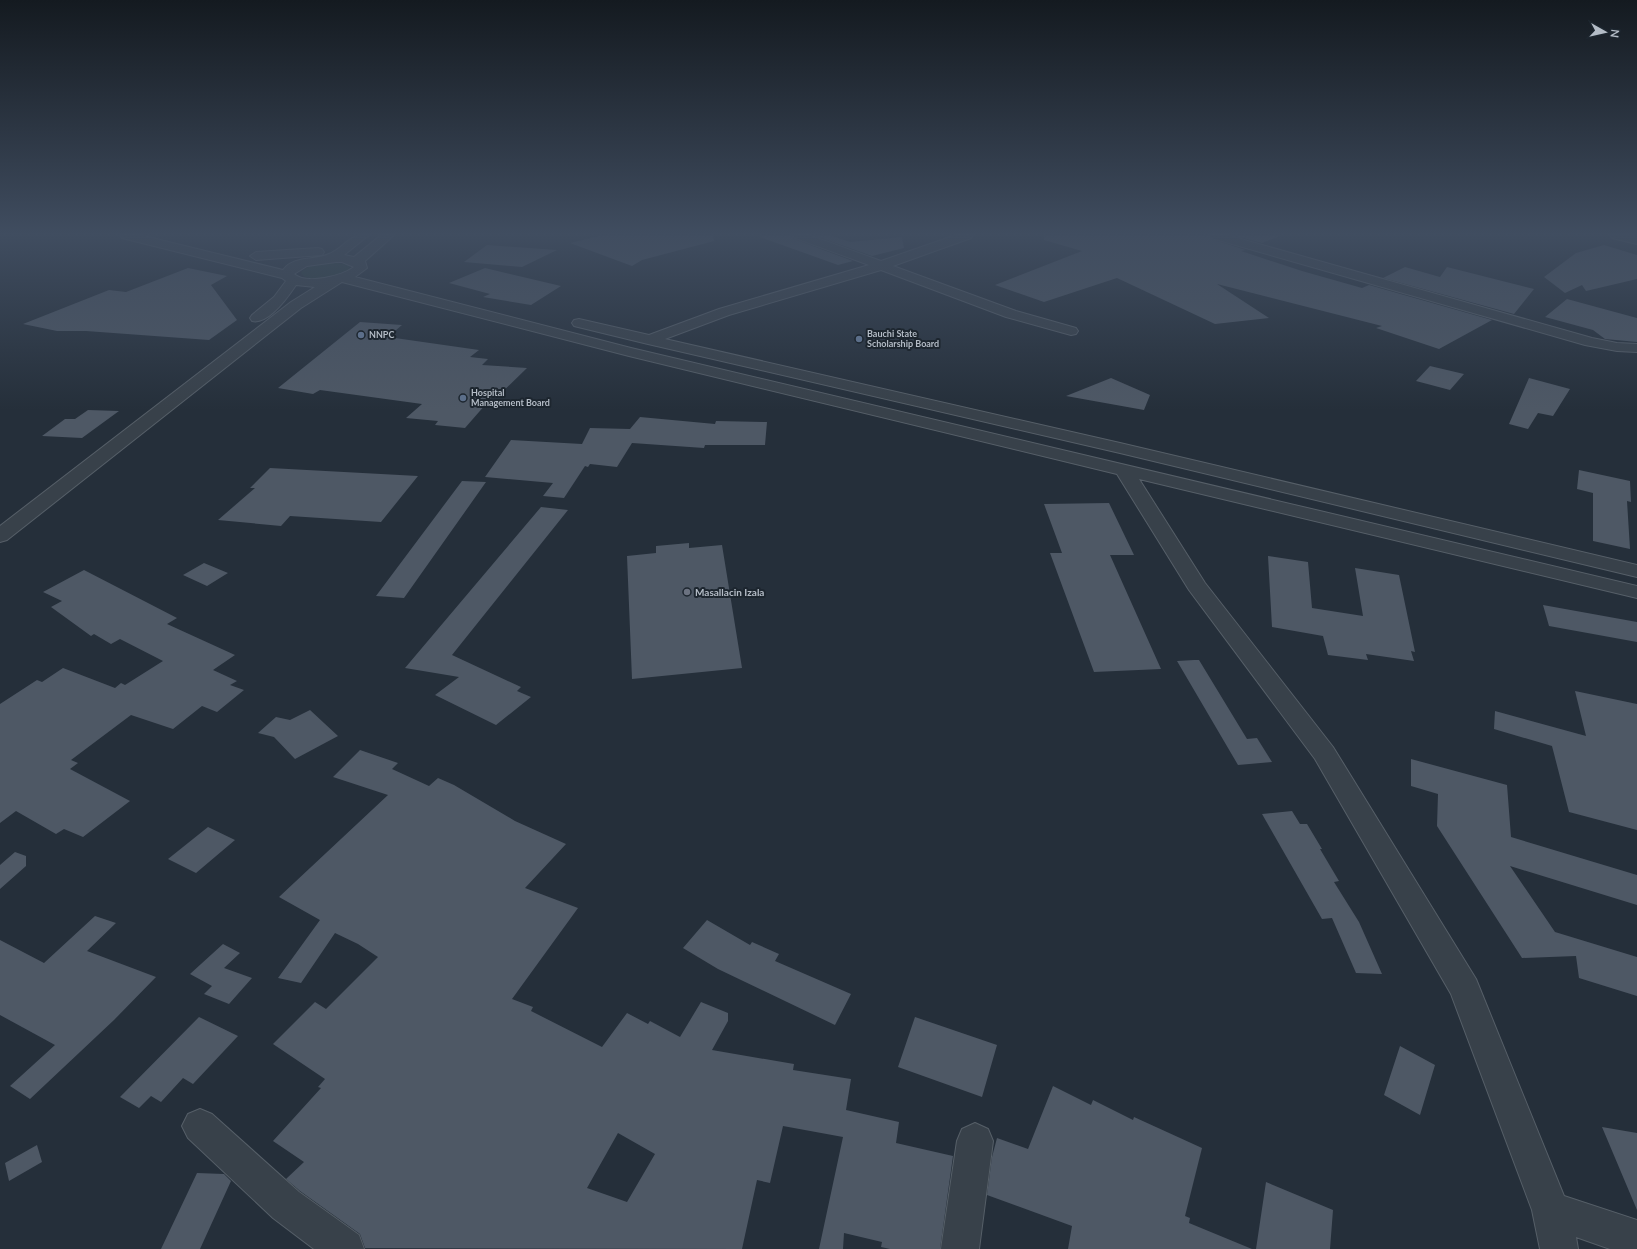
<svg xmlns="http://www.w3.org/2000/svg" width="1637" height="1249" font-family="Lato,sans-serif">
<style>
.green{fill:#283c3c}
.building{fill:#4e5865;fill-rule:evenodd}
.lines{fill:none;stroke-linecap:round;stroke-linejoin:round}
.minor-casing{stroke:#565f68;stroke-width:2}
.minor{fill:#38414a;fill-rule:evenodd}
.service-dot{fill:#5c6f8a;stroke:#1d262f;stroke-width:1.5}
.worship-dot{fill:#6b7280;stroke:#1d262f;stroke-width:1.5}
.labels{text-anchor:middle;stroke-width:4;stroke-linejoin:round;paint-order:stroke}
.far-poi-label{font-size:9px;font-weight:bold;fill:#b4bcc6;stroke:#1d262f;text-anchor:start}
.poi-label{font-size:10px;font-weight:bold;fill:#b4bcc6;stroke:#1d262f;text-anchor:start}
</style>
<rect width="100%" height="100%" fill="#252f3a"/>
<path class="green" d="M332 262 349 265 350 270C340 278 312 284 301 274L302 271 310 266Z"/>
<path class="building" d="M603 235H713L714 241 642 260 632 266 570 243Z
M761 235H792L794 239 853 261 838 265 760 237Z
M813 235H830L850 242 902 237 904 248 872 256Z
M1044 235H1208L1211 239 1246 250 1241 251 1302 271 1362 288 1369 285 1492 320 1439 349 1376 328 1382 326 1217 284 1269 318 1215 324 1117 278 1044 302 995 285 1082 251 1044 240Z
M1232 235H1280V236L1262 243Z
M487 245 557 250 522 267 464 262Z
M1604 245 1637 255V279L1586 291 1582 285 1565 293 1544 277 1576 253Z
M1405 267 1440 277 1447 267 1534 289 1514 314 1383 278Z
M188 268 227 276 211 285 237 320 209 340 86 331H57L23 324 109 290 126 292Z
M485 268 561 286 531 305 483 297 490 294 449 283Z
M1567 299 1637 318V342L1605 339 1593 330 1545 317Z
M360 322 402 325 388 337 479 350 470 357 488 359 482 365 527 368 496 398 493 396 465 428 435 425 438 421 406 418 422 404 320 390 313 394 278 388Z
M1430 366 1464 374 1450 390 1416 381Z
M1111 378 1150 395 1144 410 1066 396Z
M1529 378 1570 389 1553 416 1538 413 1528 429 1509 424Z
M88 410 119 411 82 438 42 436 65 419H75Z
M640 417 715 424 716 421 767 422 765 445H705L704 448 632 443 617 467 590 464 588 467 585 466 564 498 543 496 553 483 485 477 511 440 582 444 590 428 630 429Z
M270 468 418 476 381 522 290 516 281 526 218 520 255 488H250Z
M1579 470 1630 481 1631 502 1627 501 1630 549 1593 541V493L1577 489Z
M462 481 486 482 404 598 376 596Z
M1109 503 1134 555H1110L1161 669 1094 672 1050 553H1062L1044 504Z
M541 507 568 510 452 655 521 687 517 691 531 697 496 725 435 695 459 677 405 668Z
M689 543V548L722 545 742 668 632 679 627 556 656 553V546Z
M1268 556 1308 562 1312 608 1363 616 1355 568 1399 575 1415 652 1411 651 1414 661 1366 654 1368 660 1328 655 1323 636 1272 627Z
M204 563 228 573 207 586 183 575Z
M84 570 177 618 167 624 235 655 213 670 237 681 230 685 244 690 217 712 202 706 173 729 131 715 71 760 78 763 70 769 130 801 83 837 64 829 56 834 16 811 0 823V704L37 680 42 682 63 668 115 688 121 683 125 685 163 661 120 639 111 644 94 634 91 636 51 607 62 601 43 592Z
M1543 605 1637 622V642L1549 626Z
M1194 660H1199L1247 739 1257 738 1272 762 1238 765 1177 661Z
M1575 691 1637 704V830L1569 812 1552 746 1494 729 1495 711 1586 736Z
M310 710 338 736 295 759 274 737 258 733 276 717 290 720Z
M360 750 398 763 392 769 429 786 438 778 454 785 515 821 566 844 525 888 578 908 512 999 533 1007 531 1011 602 1047 627 1013 648 1024 650 1021 680 1037 701 1002 728 1013V1021L712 1050 794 1064 793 1070 851 1079 846 1110 899 1122 896 1143 953 1156 940 1249H890L881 1247 882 1242 844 1233 843 1249H819L843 1137 783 1126 770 1183 757 1180 742 1249 365 1248 360 1234 300 1191 286 1179 304 1162 273 1141 321 1088 318 1087 325 1079 273 1044 315 1002 326 1009 378 957 358 944 335 933 301 983 278 978 320 920 279 897 388 795 333 777ZM618 1133 655 1154 627 1202 587 1188Z
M1411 759 1507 785 1511 837 1637 875V905L1510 866 1555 932 1637 957V996L1579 978 1576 956 1522 958 1437 826 1438 794 1411 786Z
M1292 811 1300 824H1307L1322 849H1320L1339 881 1334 882 1359 922 1382 974 1356 973 1332 918 1322 919 1262 814Z
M208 827 235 840 196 873 168 859Z
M15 852 26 856V866L0 889V865Z
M95 916 116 923 87 951 156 977 114 1020 30 1099 10 1086 55 1045 0 1015V940L44 963Z
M707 920 750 945 752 942 779 954 775 961 851 994 835 1025 718 969 683 948Z
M223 944 240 953 224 968 252 978 229 1004 204 994 212 986 190 974Z
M199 1017 238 1036 193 1084 183 1078 161 1102 151 1096 139 1108 120 1097Z
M915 1017 997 1045 982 1097 898 1067Z
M1400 1046 1435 1065 1420 1115 1384 1095Z
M1053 1086 1091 1105 1093 1100 1133 1120 1134 1117 1202 1148 1185 1216 1190 1218 1189 1223 1252 1249H1068L1072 1226 987 1195 992 1157 997 1138 1028 1149Z
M1602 1127 1637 1133V1210Z
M37 1145 42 1162 9 1181 5 1163Z
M197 1173 224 1174 231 1181 200 1249H161Z
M1266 1182 1333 1210 1330 1249H1256Z"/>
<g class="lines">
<g class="minor-casing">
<path id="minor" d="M120 235H140L283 270C294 255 315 261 329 254 346 247 347 234 369 235L344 255 354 257 381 235H394L365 261 367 268 355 277 631 348 1637 586V598L1139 479 1205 583 1333 747 1476 979 1564 1196 1637 1220V1249H1610L1576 1237 1578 1249H1540L1532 1210 1451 994 1315 759 1189 590 1117 474 629 356 342 282 301 308 7 540 0 542V526L291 302 315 287 296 285C288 297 268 325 252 321L250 318 252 315 274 297 286 281 282 278 122 238ZM336 262H342L354 267C342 276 307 285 294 274L307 266Z
M793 235H809L881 261 956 235H973L971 238 893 266 1016 311 1076 328 1078 331 1076 334 1071 335 1006 317 881 270 729 315 665 339 1120 443 1637 565V577L1120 453 648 344 574 326 572 323 574 320 579 319 649 335 719 309 869 265 795 238Z
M1209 235H1227L1592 338 1617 343 1637 344V352L1617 351 1585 345 1211 238Z
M1610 235 1637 236V244L1612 238Z
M318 248 322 249 324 252 322 255 256 260 250 256 256 252Z
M200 1109 212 1114 299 1192 359 1235 364 1249H314L273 1218 188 1138 182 1126 188 1114Z
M975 1123 988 1129 993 1141 979 1249H941L957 1141 962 1129Z"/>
</g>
<use href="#minor" class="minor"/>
</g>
<linearGradient id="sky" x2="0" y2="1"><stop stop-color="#141a20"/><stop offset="0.57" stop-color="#404d60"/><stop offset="1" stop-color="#404d60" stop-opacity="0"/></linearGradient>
<rect width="1637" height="410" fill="url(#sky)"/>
<g class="service-dot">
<circle cx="361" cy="335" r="4"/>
<circle cx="859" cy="339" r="4"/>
<circle cx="463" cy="398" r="4"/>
</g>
<circle class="worship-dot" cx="687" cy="592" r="4"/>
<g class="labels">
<g class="far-poi-label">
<text x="867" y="337">Bauchi State<tspan x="867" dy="10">Scholarship Board</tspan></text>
<text x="369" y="338">NNPC</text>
<text x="471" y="396">Hospital<tspan x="471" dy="10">Management Board</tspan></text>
</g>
<g class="poi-label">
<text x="695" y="596">Masallacin Izala</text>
</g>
</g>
<g transform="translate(1605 32) rotate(98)" stroke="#1d262f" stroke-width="3" paint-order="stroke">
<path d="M0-3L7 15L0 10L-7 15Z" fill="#b4bcc6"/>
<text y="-6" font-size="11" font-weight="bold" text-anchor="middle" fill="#b4bcc6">N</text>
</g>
</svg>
